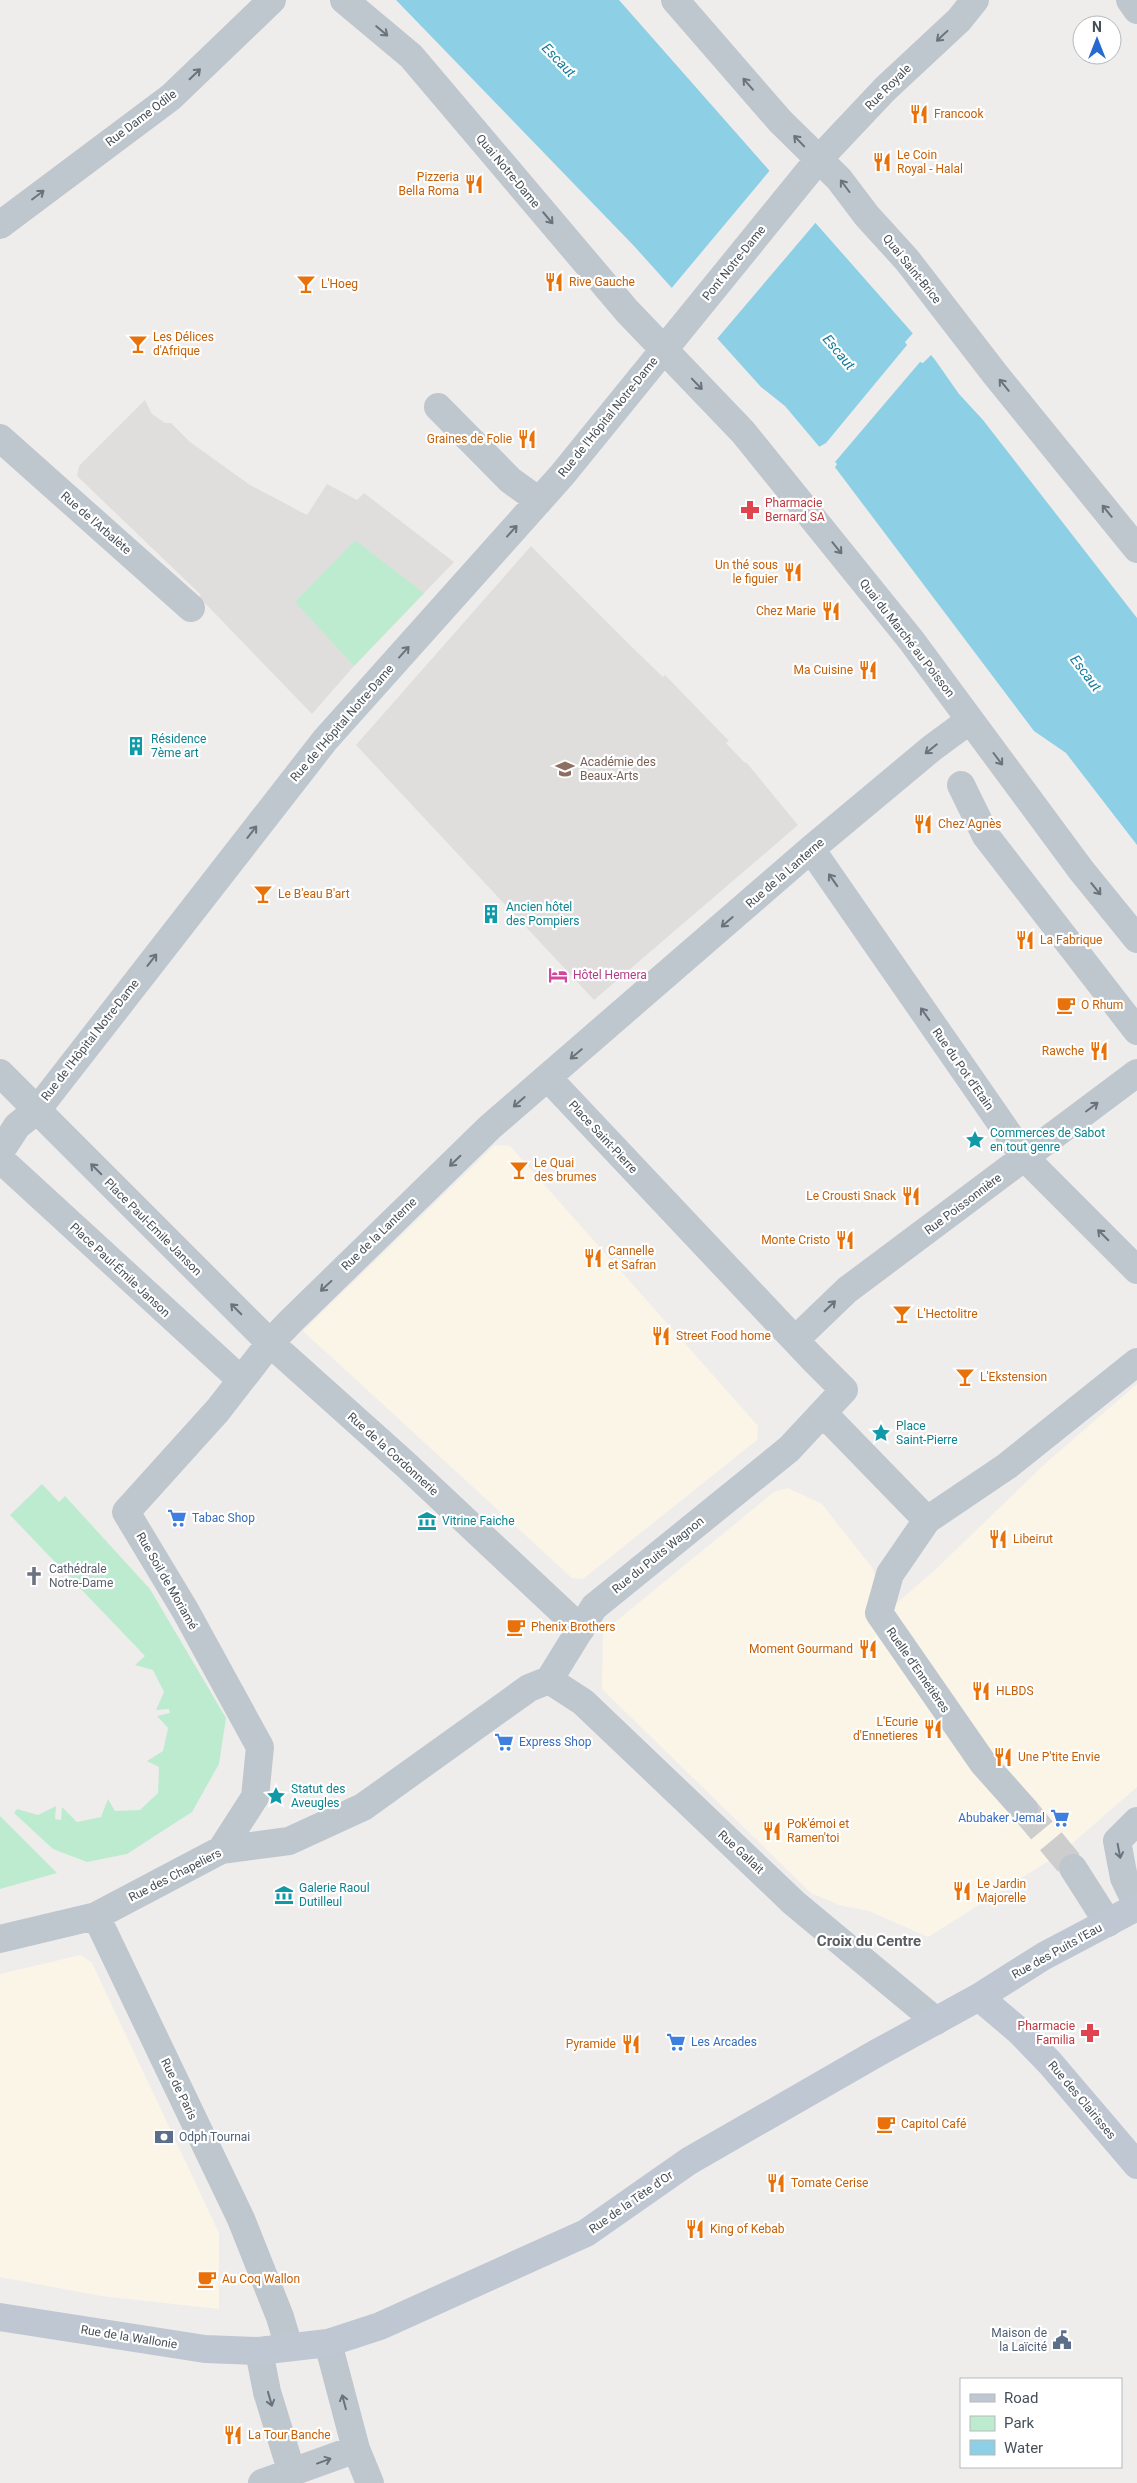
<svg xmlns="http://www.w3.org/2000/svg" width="1137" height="2483" font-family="Roboto,sans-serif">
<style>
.commercial{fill:#faf5e6}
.education{fill:#e0dedd}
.green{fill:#bdebd0}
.water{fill:#8dcfe5}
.pier{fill:#efedec}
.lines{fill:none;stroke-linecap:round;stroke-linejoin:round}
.street-tunnel{stroke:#cdcdce;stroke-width:28;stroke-dasharray:28 14;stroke-linecap:butt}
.street{stroke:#bec6ce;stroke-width:28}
.secondary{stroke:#bec7d2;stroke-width:28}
.oneway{stroke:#6a737b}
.labels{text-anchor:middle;stroke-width:4.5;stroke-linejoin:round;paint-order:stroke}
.street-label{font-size:12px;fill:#464f58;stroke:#fff}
.food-label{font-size:12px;fill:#c56008;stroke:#fff;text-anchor:start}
.health-label{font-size:12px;fill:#be3a42;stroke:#fff;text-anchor:start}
.culture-label{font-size:12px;fill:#0d838f;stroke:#fff;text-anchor:start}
.education-label{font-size:12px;fill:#785e54;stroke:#fff;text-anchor:start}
.hotel-label{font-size:12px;fill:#b23c85;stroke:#fff;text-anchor:start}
.shop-label{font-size:12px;fill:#366cbe;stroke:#fff;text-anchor:start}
.worship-label{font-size:12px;fill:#5b616d;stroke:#fff;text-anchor:start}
.service-label{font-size:12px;fill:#4e5e75;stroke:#fff;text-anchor:start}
.water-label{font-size:14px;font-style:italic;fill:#157b9c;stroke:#fff}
.quarter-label{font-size:15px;font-weight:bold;fill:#5a5d61;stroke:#fff}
</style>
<rect width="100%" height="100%" fill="#efedec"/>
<path class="commercial" d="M495 1145 510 1146 758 1426 757 1440 583 1579 572 1578 303 1331Z
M1137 1384V1787L1061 1853 928 1937 869 1911 839 1905 811 1893 602 1689 603 1632 774 1492 788 1488 822 1504 873 1569 878 1590 897 1603 937 1568 1047 1462Z
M81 1955 92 1963 219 2233V2309L101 2296 0 2277V1974Z"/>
<path class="education" d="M145 400 152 414 165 423H171L190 442 250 485 307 515 327 484 357 500 364 493 454 562 354 666 312 714 199 597 201 595 77 476 79 466Z
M531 546 634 649 663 677 665 675 729 741 726 743 745 763 746 762 798 825 594 1000 356 745Z"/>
<path class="green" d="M355 540 424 593 354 666 295 602Z
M42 1484 59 1502 65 1496 150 1589 226 1718 219 1764 192 1812 127 1854 87 1862 53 1849 14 1813 17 1809 38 1815 56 1806 55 1819 61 1820 62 1807 77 1822 101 1817 108 1799 115 1811 140 1810 158 1793 159 1767 147 1761 163 1751 168 1728 157 1716 170 1713 169 1709 156 1710 164 1692 153 1670 135 1665 145 1656 10 1515Z
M0 1816 57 1873 0 1889Z"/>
<path class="water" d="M396 0H619L931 354 959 394 983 420 1137 618V845L1066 753 1034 731 822 450 785 406 761 387 634 246Z"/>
<path class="pier" d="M771 169 817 221 716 340 670 290Z
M914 332 947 373 931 355 923 363 920 362 835 462 837 464 834 469 817 448 826 443 907 345 905 342Z"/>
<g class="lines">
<path class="street-tunnel" d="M1024 1809 1073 1868"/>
<path class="street" d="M344 0 411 56 627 311 743 432 911 640 1081 870 1137 939
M675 0 780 121 839 179 867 216 907 260 995 374 1137 549
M1130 0 1137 10
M0 225 171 97 272 0
M438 407 510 480 539 501
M0 438 191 608
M961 785 986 836 1137 1031
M811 849 1025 1158 1137 1270
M0 1073 270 1343 405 1464 581 1629
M548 1078 812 1358 844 1390 789 1449 594 1607 549 1680
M0 1152 17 1126 37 1110 325 740 562 475 818 160 885 89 959 20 975 0
M0 1159 241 1380
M795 1340 847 1290 1137 1073
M823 1413 927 1520 1007 1466 1137 1362
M927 1520 890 1574 879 1613 983 1763 1024 1809
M549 1680 583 1702 794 1903 936 2021
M1137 1821 1117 1841 1124 1878 1137 1905
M221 1850 255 1797 260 1747 185 1610 126 1512 218 1410 270 1343 291 1321 490 1127 811 849 932 748 970 720
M1073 1868 1108 1923
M96 1916 241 2219 280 2317 289 2347
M0 1939 96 1916 221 1850 289 1841 363 1807 529 1688 549 1680
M328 2343 356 2449 370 2483
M259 2351 267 2392 292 2473
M262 2483 356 2449"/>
<path class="secondary" d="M979 1997 1019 2031 1050 2063 1137 2165
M0 2317 205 2349 259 2351 328 2343 380 2326 586 2233 689 2161 877 2053 979 1997 1044 1956 1137 1907"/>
</g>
<defs><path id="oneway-shaft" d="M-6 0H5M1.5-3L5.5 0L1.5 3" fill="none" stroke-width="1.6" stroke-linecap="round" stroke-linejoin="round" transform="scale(1.25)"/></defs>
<g class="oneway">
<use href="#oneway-shaft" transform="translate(382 31) rotate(40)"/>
<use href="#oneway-shaft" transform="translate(942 36) rotate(137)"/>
<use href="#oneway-shaft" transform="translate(195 74) rotate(-44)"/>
<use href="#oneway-shaft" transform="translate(748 84) rotate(-131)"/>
<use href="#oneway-shaft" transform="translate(799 141) rotate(-134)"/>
<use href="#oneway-shaft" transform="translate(845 186) rotate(-127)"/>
<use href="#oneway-shaft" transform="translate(38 195) rotate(-37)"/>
<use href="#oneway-shaft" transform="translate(548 218) rotate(50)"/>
<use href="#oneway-shaft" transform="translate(697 384) rotate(46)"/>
<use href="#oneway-shaft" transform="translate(1004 385) rotate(-129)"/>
<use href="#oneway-shaft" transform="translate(1107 511) rotate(-129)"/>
<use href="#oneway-shaft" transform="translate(512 531) rotate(-48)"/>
<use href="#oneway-shaft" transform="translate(837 548) rotate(51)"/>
<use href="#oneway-shaft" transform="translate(404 652) rotate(-48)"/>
<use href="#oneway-shaft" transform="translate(931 749) rotate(141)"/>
<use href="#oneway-shaft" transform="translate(998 759) rotate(53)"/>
<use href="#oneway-shaft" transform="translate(252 832) rotate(-52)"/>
<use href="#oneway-shaft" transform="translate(833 880) rotate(-125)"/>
<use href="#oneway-shaft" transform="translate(1096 889) rotate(51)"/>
<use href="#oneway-shaft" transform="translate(727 922) rotate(139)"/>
<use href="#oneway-shaft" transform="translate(152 960) rotate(-52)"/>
<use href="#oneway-shaft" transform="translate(925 1014) rotate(-125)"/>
<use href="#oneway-shaft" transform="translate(576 1054) rotate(140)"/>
<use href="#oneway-shaft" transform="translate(519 1102) rotate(139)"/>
<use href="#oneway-shaft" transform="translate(1092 1107) rotate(-37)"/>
<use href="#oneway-shaft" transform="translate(455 1161) rotate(136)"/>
<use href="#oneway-shaft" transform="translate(96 1169) rotate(-135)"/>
<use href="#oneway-shaft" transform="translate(1103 1235) rotate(-135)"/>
<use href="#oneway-shaft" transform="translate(326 1286) rotate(137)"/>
<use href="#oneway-shaft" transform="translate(830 1306) rotate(-44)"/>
<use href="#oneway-shaft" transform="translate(236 1309) rotate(-135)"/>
<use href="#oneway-shaft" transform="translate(1119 1851) rotate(79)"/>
<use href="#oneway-shaft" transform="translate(270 2399) rotate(74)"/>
<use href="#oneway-shaft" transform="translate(344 2402) rotate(-105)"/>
<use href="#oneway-shaft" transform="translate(324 2461) rotate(-20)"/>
</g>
<defs>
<g id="restaurant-bare" transform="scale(1.5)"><path d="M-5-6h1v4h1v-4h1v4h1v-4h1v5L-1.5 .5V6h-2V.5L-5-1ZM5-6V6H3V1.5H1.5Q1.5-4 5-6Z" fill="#e8710a" stroke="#fff" stroke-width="2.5" paint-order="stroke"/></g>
<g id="bar-bare" transform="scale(1.5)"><path d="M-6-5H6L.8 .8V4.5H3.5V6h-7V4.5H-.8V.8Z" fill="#e8710a" stroke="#fff" stroke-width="2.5" paint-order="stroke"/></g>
<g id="pharmacy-bare" transform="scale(1.5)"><path d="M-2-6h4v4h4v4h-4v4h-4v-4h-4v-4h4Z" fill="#e0444e" stroke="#fff" stroke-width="2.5" paint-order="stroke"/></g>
<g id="building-bare" transform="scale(1.5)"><path d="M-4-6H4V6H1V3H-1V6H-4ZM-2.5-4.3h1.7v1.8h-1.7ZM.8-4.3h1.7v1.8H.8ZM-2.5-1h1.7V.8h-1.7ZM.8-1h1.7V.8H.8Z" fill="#0f9aa8" stroke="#fff" stroke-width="2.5" paint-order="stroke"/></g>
<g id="university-bare" transform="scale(1.5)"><path d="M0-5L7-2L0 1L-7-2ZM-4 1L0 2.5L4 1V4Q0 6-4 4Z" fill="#8d6e63" stroke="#fff" stroke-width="2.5" paint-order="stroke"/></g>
<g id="hotel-bare" transform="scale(1.5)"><path d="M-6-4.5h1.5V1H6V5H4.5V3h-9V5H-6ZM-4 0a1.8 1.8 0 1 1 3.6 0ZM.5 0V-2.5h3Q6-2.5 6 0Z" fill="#d1479c" stroke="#fff" stroke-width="2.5" paint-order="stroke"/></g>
<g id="cafe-bare" transform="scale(1.5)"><path d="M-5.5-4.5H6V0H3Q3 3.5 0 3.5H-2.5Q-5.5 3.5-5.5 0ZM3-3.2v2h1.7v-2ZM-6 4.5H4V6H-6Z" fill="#e8710a" stroke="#fff" stroke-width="2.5" paint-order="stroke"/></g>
<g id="sight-bare" transform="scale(1.5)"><path d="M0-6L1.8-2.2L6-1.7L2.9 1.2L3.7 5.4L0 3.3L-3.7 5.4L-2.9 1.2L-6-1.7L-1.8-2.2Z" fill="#0f9aa8" stroke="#fff" stroke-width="2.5" paint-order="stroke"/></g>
<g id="supermarket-bare" transform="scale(1.5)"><path d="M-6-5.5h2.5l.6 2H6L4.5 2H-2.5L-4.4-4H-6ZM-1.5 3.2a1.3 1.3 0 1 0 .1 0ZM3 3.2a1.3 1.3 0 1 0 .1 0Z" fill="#3f7fe0" stroke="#fff" stroke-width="2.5" paint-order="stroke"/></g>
<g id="museum-bare" transform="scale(1.5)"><path d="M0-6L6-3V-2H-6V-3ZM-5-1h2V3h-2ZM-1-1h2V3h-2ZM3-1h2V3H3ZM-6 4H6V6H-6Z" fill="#0f9aa8" stroke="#fff" stroke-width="2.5" paint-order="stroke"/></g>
<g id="church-bare" transform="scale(1.5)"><path d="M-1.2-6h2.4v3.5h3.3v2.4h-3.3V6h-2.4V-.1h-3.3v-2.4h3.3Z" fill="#6b7280" stroke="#fff" stroke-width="2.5" paint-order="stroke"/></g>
<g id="bank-bare" transform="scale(1.5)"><path d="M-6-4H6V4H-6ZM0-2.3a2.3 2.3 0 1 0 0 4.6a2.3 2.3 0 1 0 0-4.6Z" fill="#5c6f8a" stroke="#fff" stroke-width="2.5" paint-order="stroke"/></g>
<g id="civic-bare" transform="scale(1.5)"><path d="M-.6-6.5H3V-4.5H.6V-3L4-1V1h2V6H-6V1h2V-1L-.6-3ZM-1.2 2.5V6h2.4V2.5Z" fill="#5c6f8a" stroke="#fff" stroke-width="2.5" paint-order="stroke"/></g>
</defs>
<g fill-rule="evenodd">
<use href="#restaurant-bare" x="919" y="114"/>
<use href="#restaurant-bare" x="882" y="162"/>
<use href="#restaurant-bare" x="474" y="184"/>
<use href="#restaurant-bare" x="554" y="282"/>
<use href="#bar-bare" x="306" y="284"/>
<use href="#bar-bare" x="138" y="344"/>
<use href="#restaurant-bare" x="527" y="439"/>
<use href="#pharmacy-bare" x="750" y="510"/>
<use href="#restaurant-bare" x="793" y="572"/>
<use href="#restaurant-bare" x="831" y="611"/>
<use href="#restaurant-bare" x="868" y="670"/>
<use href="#building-bare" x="136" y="746"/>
<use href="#university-bare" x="565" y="769"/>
<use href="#restaurant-bare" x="923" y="824"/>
<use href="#bar-bare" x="263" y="894"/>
<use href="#building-bare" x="491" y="914"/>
<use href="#restaurant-bare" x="1025" y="940"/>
<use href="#hotel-bare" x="558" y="975"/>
<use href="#cafe-bare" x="1066" y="1005"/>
<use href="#restaurant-bare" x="1099" y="1051"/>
<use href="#sight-bare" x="975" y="1140"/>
<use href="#bar-bare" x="519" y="1170"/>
<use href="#restaurant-bare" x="911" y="1196"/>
<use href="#restaurant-bare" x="845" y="1240"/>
<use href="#restaurant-bare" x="593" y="1258"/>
<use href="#bar-bare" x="902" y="1314"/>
<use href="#restaurant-bare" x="661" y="1336"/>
<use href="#bar-bare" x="965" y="1377"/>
<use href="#sight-bare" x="881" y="1433"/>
<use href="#supermarket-bare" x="177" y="1518"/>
<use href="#museum-bare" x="427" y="1521"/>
<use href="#restaurant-bare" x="998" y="1539"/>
<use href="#church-bare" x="34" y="1576"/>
<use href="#cafe-bare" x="516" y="1627"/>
<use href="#restaurant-bare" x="868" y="1649"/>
<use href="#restaurant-bare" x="981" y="1691"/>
<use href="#restaurant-bare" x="933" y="1729"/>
<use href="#supermarket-bare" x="504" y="1742"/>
<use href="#restaurant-bare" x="1003" y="1757"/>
<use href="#sight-bare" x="276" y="1796"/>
<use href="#supermarket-bare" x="1060" y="1818"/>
<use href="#restaurant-bare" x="772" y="1831"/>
<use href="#restaurant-bare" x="962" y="1891"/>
<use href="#museum-bare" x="284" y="1895"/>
<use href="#pharmacy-bare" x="1090" y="2033"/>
<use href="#supermarket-bare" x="676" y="2042"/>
<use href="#restaurant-bare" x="631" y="2044"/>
<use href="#cafe-bare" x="886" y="2124"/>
<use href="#bank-bare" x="164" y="2137"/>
<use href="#restaurant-bare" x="776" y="2183"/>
<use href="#restaurant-bare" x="695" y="2229"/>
<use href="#cafe-bare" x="207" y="2279"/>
<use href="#civic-bare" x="1062" y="2340"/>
<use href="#restaurant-bare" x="233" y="2435"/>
</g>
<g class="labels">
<g class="street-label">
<text transform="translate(888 87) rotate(-45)" y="4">Rue Royale</text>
<text transform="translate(141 118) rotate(-37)" y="4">Rue Dame Odile</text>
<text transform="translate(508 171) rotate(50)" y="4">Quai Notre-Dame</text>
<text transform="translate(734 263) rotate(-51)" y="4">Pont Notre-Dame</text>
<text transform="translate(912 269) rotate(51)" y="4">Quai Saint-Brice</text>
<text transform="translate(608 417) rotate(-51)" y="4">Rue de l'Hôpital Notre-Dame</text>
<text transform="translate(96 523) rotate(41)" y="4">Rue de l'Arbalète</text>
<text transform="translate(907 638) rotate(52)" y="4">Quai du Marché au Poisson</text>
<text transform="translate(342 723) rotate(-49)" y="4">Rue de l'Hôpital Notre-Dame</text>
<text transform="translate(785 873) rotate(-41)" y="4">Rue de la Lanterne</text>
<text transform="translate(90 1040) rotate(-52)" y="4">Rue de l'Hôpital Notre-Dame</text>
<text transform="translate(963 1069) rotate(55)" y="4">Rue du Pot d'Etain</text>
<text transform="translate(603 1137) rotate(47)" y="4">Place Saint-Pierre</text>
<text transform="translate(963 1204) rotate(-37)" y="4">Rue Poissonnière</text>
<text transform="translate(153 1227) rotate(45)" y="4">Place Paul-Emile Janson</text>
<text transform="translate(379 1234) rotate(-44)" y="4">Rue de la Lanterne</text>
<text transform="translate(120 1270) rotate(43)" y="4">Place Paul-Émile Janson</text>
<text transform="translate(393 1454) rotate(42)" y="4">Rue de la Cordonnerie</text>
<text transform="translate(658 1555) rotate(-39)" y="4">Rue du Puits Wagnon</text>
<text transform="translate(167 1581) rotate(60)" y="4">Rue Soil de Moriamé</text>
<text transform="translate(918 1670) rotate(55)" y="4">Ruelle d'Ennetières</text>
<text transform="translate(741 1852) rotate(43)" y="4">Rue Gallait</text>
<text transform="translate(175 1875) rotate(-27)" y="4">Rue des Chapeliers</text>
<text transform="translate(1057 1951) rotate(-29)" y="4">Rue des Puits l'Eau</text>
<text transform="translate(179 2089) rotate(64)" y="4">Rue de Paris</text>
<text transform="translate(1082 2100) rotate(50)" y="4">Rue des Clairisses</text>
<text transform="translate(631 2202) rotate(-35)" y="4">Rue de la Tête d'Or</text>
<text transform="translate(129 2337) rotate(9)" y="4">Rue de la Wallonie</text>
</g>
<g class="food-label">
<text x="934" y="118">Francook</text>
<text x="897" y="159">Le Coin<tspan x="897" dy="14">Royal - Halal</tspan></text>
<text x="459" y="181" text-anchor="end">Pizzeria<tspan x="459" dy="14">Bella Roma</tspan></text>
<text x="569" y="286">Rive Gauche</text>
<text x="321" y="288">L'Hoeg</text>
<text x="153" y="341">Les Délices<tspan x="153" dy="14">d'Afrique</tspan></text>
<text x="512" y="443" text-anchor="end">Graines de Folie</text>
<text x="778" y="569" text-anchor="end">Un thé sous<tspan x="778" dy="14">le figuier</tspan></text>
<text x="816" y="615" text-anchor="end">Chez Marie</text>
<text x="853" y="674" text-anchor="end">Ma Cuisine</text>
<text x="938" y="828">Chez Agnès</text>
<text x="278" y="898">Le B'eau B'art</text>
<text x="1040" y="944">La Fabrique</text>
<text x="1081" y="1009">O Rhum</text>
<text x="1084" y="1055" text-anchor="end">Rawche</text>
<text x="534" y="1167">Le Quai<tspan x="534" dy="14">des brumes</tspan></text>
<text x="896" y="1200" text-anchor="end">Le Crousti Snack</text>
<text x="830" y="1244" text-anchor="end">Monte Cristo</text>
<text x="608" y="1255">Cannelle<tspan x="608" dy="14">et Safran</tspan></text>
<text x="917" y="1318">L'Hectolitre</text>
<text x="676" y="1340">Street Food home</text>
<text x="980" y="1381">L'Ekstension</text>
<text x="1013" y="1543">Libeirut</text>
<text x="531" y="1631">Phenix Brothers</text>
<text x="853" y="1653" text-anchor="end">Moment Gourmand</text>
<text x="996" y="1695">HLBDS</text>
<text x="918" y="1726" text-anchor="end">L'Ecurie<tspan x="918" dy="14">d'Ennetieres</tspan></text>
<text x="1018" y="1761">Une P'tite Envie</text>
<text x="787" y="1828">Pok'émoi et<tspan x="787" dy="14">Ramen'toi</tspan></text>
<text x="977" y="1888">Le Jardin<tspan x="977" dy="14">Majorelle</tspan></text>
<text x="616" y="2048" text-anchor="end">Pyramide</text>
<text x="901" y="2128">Capitol Café</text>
<text x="791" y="2187">Tomate Cerise</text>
<text x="710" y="2233">King of Kebab</text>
<text x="222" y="2283">Au Coq Wallon</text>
<text x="248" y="2439">La Tour Banche</text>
</g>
<g class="health-label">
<text x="765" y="507">Pharmacie<tspan x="765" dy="14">Bernard SA</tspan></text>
<text x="1075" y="2030" text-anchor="end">Pharmacie<tspan x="1075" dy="14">Familia</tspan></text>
</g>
<g class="culture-label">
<text x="151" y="743">Résidence<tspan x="151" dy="14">7ème art</tspan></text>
<text x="506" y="911">Ancien hôtel<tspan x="506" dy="14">des Pompiers</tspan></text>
<text x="990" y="1137">Commerces de Sabot<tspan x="990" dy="14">en tout genre</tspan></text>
<text x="896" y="1430">Place<tspan x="896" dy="14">Saint-Pierre</tspan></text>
<text x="442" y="1525">Vitrine Faiche</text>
<text x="291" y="1793">Statut des<tspan x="291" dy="14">Aveugles</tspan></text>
<text x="299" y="1892">Galerie Raoul<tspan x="299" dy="14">Dutilleul</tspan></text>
</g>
<g class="education-label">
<text x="580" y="766">Académie des<tspan x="580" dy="14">Beaux-Arts</tspan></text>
</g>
<g class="hotel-label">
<text x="573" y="979">Hôtel Hemera</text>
</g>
<g class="shop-label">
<text x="192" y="1522">Tabac Shop</text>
<text x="519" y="1746">Express Shop</text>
<text x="1045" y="1822" text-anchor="end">Abubaker Jemal</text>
<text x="691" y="2046">Les Arcades</text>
</g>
<g class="worship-label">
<text x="49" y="1573">Cathédrale<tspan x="49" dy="14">Notre-Dame</tspan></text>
</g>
<g class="service-label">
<text x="179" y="2141">Odph Tournai</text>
<text x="1047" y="2337" text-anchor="end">Maison de<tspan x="1047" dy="14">la Laïcité</tspan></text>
</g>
<g class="water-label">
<text transform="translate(559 60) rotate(46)" y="5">Escaut</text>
<text transform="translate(839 352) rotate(50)" y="5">Escaut</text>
<text transform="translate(1086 673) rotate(53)" y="5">Escaut</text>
</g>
<g class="quarter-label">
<text x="869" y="1946">Croix du Centre</text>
</g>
</g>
<rect x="960" y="2378" width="162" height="90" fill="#ffffff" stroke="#b5b9bc"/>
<rect x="970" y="2394" width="25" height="8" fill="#bec7d2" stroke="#b5b9bc"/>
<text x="1004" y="2403" font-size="15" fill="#464f58">Road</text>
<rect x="970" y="2416" width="25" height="15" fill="#bdebd0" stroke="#b5b9bc"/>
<text x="1004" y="2428" font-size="15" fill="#464f58">Park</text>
<rect x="970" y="2440" width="25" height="15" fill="#8dcfe5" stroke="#b5b9bc"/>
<text x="1004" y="2453" font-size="15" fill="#464f58">Water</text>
<g transform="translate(1097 40)"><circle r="24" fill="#ffffff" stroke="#b5b9bc"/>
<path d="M0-4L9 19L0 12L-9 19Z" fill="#2569d1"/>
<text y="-8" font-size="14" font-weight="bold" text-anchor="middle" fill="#464f58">N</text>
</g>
</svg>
